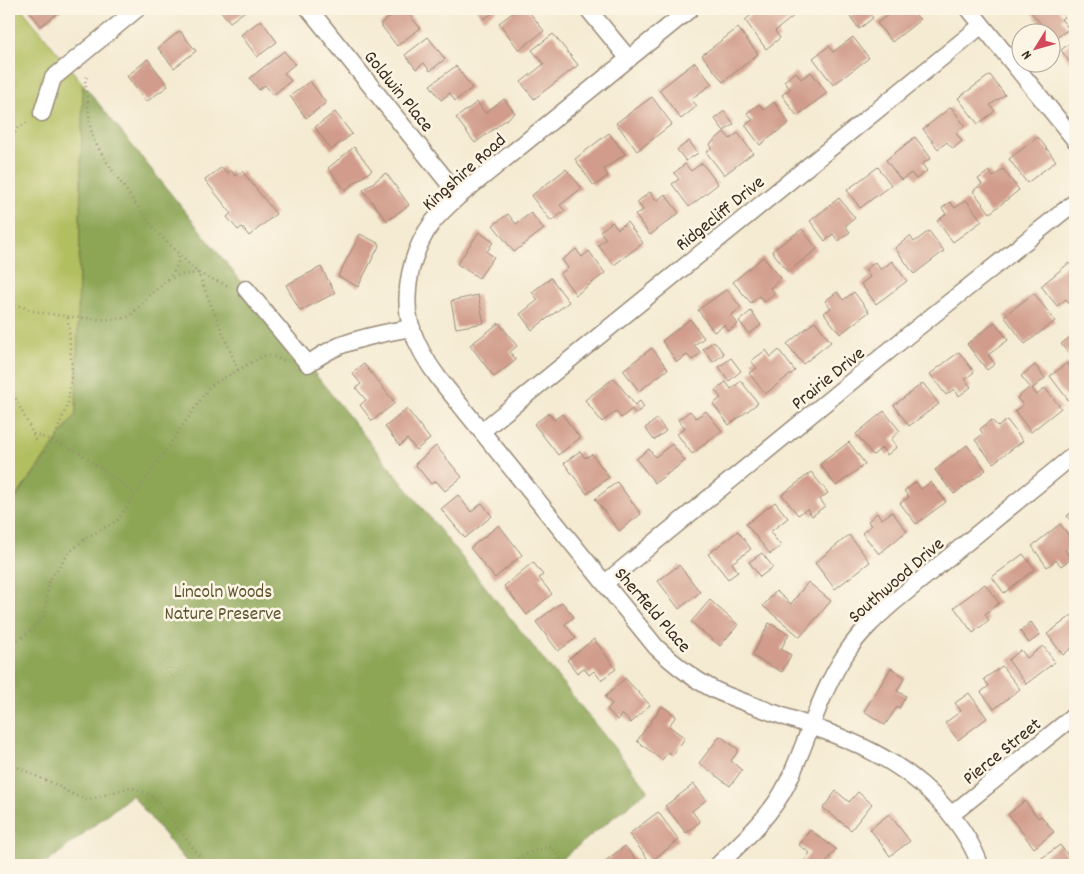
<svg xmlns="http://www.w3.org/2000/svg" width="1084" height="874" font-family="Dekko,sans-serif">
<style>
.green{fill:#b2bf61;stroke:#767440}
.forest{fill:#8da657;stroke:#64683a}
.building{fill:#d19c8b}
.lines{fill:none;stroke-linecap:round;stroke-linejoin:round}
.minor-casing{stroke:#988a78;stroke-width:19}
.path{stroke:#988a78;stroke-width:2.5;stroke-dasharray:1 4;stroke-linecap:butt}
.minor{stroke:#fff;stroke-width:16}
.labels{text-anchor:middle;stroke-width:5;stroke-linejoin:round;paint-order:stroke}
.street-label{font-size:19px;fill:#3b2a1e;stroke:#fcf5e5}
.park-label{font-size:19px;fill:#5f5732;stroke:#fcf5e5}
</style>
<rect width="100%" height="100%" fill="#fcf5e5"/>
<filter id="ink" filterUnits="userSpaceOnUse"><feTurbulence type="fractalNoise" baseFrequency=".02" numOctaves="2"/><feDisplacementMap in="SourceGraphic" scale="10" xChannelSelector="R" yChannelSelector="G"/><feConvolveMatrix kernelMatrix="1 2 1 2 8 2 1 2 1" color-interpolation-filters="sRGB"/></filter>
<filter id="wash" filterUnits="userSpaceOnUse"><feTurbulence type="fractalNoise" baseFrequency=".0096" numOctaves="4" result="noise"/><feDisplacementMap in="SourceGraphic" scale="20" xChannelSelector="R" yChannelSelector="G"/><feGaussianBlur stdDeviation="1.12" result="paint"/><feColorMatrix in="noise" values="0 0 0 0 0 0 0 0 0 0 0 0 0 0 0 0 0 1.4 0 .05"/><feComposite in="paint" operator="in"/></filter>
<g filter="url(#wash)">
<rect width="100%" height="100%" fill="#f5ebd3"/>
<path class="green" d="M9 9H22L83 84 76 414 9 507Z"/>
<path class="forest" d="M83 84 648 790 554 865H189L132 795 44 865H9V507L76 414Z"/>
<g id="blocks">
<path class="building" d="M28 9H61L62 10 41 26Z
M219 9H248L230 22Z
M368 9H381L373 15Z
M400 9H405L420 28 397 46 380 24Z
M476 9H498L484 19Z
M518 9H527L544 31 519 50 499 23Z
M759 9H793L796 14 775 31 780 38 766 49 745 20Z
M859 9H866L873 18 859 29 850 16Z
M896 9H911L920 20 892 42 877 23Z
M1037 9H1058L1064 17 1061 19 1069 29 1053 40 1052 38V32H1047L1032 13Z
M261 20 277 42 257 57 241 35Z
M738 28 758 54 723 82 702 55Z
M180 31 196 51 174 68 158 48Z
M553 34 578 65 534 99 521 82 544 64 532 50Z
M428 37 445 59 430 71 424 63 416 69 405 55Z
M853 37 869 58 833 85 813 58 829 46 833 52Z
M1075 39V70L1061 50Z
M284 51 295 64 284 73 291 81 273 95 265 85 259 90 250 78Z
M148 59 168 86 146 102 127 76Z
M695 62 712 84 691 99 697 106 681 119 659 90Z
M456 66 472 88 455 101 450 93 441 100 430 85Z
M796 72 801 79 811 72 827 93 797 116 782 95 790 89 784 81Z
M990 75 1005 95 990 105 995 111 978 124 958 98Z
M310 81 326 103 306 118 290 96Z
M652 97 672 124 637 151 616 123Z
M504 99 515 113 475 143 456 118 477 102 485 113Z
M774 102 789 123 760 145 745 125 753 120 747 113 759 104 764 110Z
M951 107 965 126 956 133 962 141 953 149 947 142 938 149 923 129Z
M724 111 734 124 724 131 715 119Z
M335 112 352 134 331 150 315 127Z
M724 132 730 139 738 133 753 153 724 175 706 152 712 148 710 144Z
M609 133 625 154 604 169 608 176 594 186 575 159Z
M915 137 931 158 922 164 927 171 916 179 911 173 901 180 886 160Z
M1038 137 1056 161 1027 183 1009 159Z
M689 141 698 153 686 161 677 150Z
M354 147 372 170 345 190 328 168Z
M702 163 718 184 689 207 672 184 679 179 674 173 685 164 691 171Z
M222 167 227 174 231 170 235 176 242 171 276 214 249 236 242 227 238 230 227 217 231 213 205 180Z
M878 167 891 185 860 208 847 190Z
M566 169 582 188 560 205 565 211 551 221 531 196Z
M1003 169 1019 190 990 213 973 191 982 184 978 179 989 171 993 177Z
M386 173 409 205 387 221 363 190Z
M650 192 657 201 665 194 679 213 650 235 635 215 643 210 637 202Z
M839 198 855 218 845 226 850 232 838 241 833 234 825 241 810 221Z
M966 200 982 221 953 242 937 221 946 214 942 208 950 202 955 208Z
M531 213 544 229 514 252 493 225 508 214 516 224Z
M612 222 618 229 627 222 643 243 614 265 598 245 606 239 600 231Z
M802 229 817 249 788 272 772 251Z
M929 231 944 251 914 274 895 248 910 236 914 242Z
M479 232 493 242 487 252 494 257 479 278 457 264Z
M360 234 380 244 358 287 338 276Z
M576 249 582 257 589 251 605 273 576 295 560 274 568 268 562 260Z
M763 257 781 278 770 288 775 293 764 302 759 296 751 303 733 282Z
M892 261 907 281 876 304 861 284 870 277 865 270 875 262 881 270Z
M1069 263 1075 271V289L1074 290 1075 292V302L1071 306 1066 299 1057 306 1041 286Z
M321 267 335 293 300 311 286 285Z
M551 278 569 302 532 330 520 314 538 300 532 292Z
M727 289 741 308 731 315 738 324 729 331 724 325 714 332 698 310Z
M837 292 843 300 854 292 869 312 840 334 824 313 831 308 825 301Z
M1034 293 1055 321 1025 344 1004 316Z
M478 295 484 323 456 328 451 301Z
M751 311 761 325 749 334 739 321Z
M690 319 704 338 694 345 701 353 692 360 687 355 677 362 662 341Z
M815 321 831 342 803 364 787 344Z
M995 322 1008 340 988 355 995 364 987 370 967 344Z
M499 323 517 346 510 352 516 360 494 377 470 345Z
M1074 334 1075 336V350L1069 354 1061 344Z
M714 341 724 354 713 362 703 349Z
M652 348 668 369 639 391 623 370Z
M766 350 771 357 779 350 795 371 765 394 749 373 757 368 751 361Z
M959 352 974 372 965 379 971 387 959 396 954 389 946 395 930 374Z
M731 358 741 371 729 381 719 367Z
M1067 363 1070 368 1075 364V396L1069 401 1050 376Z
M364 364 395 403 372 421 360 405 366 400 356 388 361 384 352 373Z
M1035 365 1045 378 1032 389 1037 395 1045 388 1061 408 1031 432 1015 411 1023 405 1017 398 1030 387 1021 376Z
M614 378 635 405 640 401 644 407 635 414 632 409 621 418 616 411 602 422 585 400Z
M741 381 758 403 729 425 713 404 721 398 715 390 726 382 731 389Z
M923 383 939 404 909 426 894 405Z
M407 409 430 439 416 450 407 439 400 446 385 427Z
M690 411 696 418 706 411 722 431 692 454 677 434 685 428 678 420Z
M884 411 900 431 891 439 897 447 887 455 882 448 873 455 856 434Z
M549 413 554 420 562 414 580 438 558 455 534 424Z
M657 419 666 431 654 440 645 428Z
M992 420 998 427 1007 420 1023 441 993 463 975 440 983 434 980 429Z
M849 442 865 464 836 486 820 464Z
M672 444 685 461 655 483 636 459 649 449 655 457Z
M967 445 986 470 954 494 935 470Z
M436 446 462 477 445 491 436 481 431 484 415 464Z
M580 451 585 458 592 454 609 477 587 494 564 463Z
M811 472 828 493 820 499 825 506 812 516 807 509 798 515 782 495Z
M617 482 641 514 619 531 595 499Z
M916 482 921 489 931 482 946 502 916 524 900 503 909 497 904 491Z
M458 495 471 512 482 503 492 516 465 538 441 509Z
M775 502 788 518 770 532 781 546 770 554 746 524Z
M1075 509V527L1067 516Z
M892 512 907 531 879 554 862 533 871 526 868 521 877 513 882 519Z
M1060 524 1075 543 1065 550 1071 559 1061 566 1056 560 1047 567 1032 546Z
M499 525 522 555 495 578 470 548Z
M738 531 751 549 732 563 738 572 728 579 708 554Z
M849 535 870 562 835 589 815 563Z
M762 553 773 567 760 577 749 562Z
M1023 554 1035 569 1004 593 992 577Z
M533 562 543 575 539 578 552 594 527 615 504 586Z
M679 565 700 592 679 609 658 581Z
M808 582 831 601 800 637 763 606 776 591 791 604Z
M985 584 999 603 985 614 989 620 973 633 954 607Z
M710 600 738 625 720 646 691 622Z
M562 602 574 617 565 624 576 638 558 651 536 622Z
M1075 613V645L1063 655 1047 634Z
M1031 622 1040 635 1029 643 1020 631Z
M769 623 789 634 781 649 791 655 782 672 752 656Z
M594 639 616 669 601 680 594 671 589 675 584 668 577 673 567 660Z
M1043 646 1055 662 1026 684 1008 660 1021 650 1027 658Z
M1002 666 1020 689 994 709 981 692 989 686 984 679Z
M891 668 905 677 897 691 906 696 899 708 897 707 885 725 864 711Z
M625 678 650 705 631 723 622 714 617 720 607 709 612 704 605 697Z
M969 693 987 718 958 740 945 723 961 711 955 703Z
M662 706 676 716 669 726 685 738 673 755 668 752 662 760 637 741Z
M720 736 739 750 731 761 742 770 730 786 699 763Z
M694 784 706 800 692 811 700 822 686 833 665 806Z
M836 791 849 802 858 792 872 804 851 830 823 808Z
M1025 801 1038 818 1041 816 1054 832 1034 848 1008 814Z
M658 812 679 840 650 862 629 834Z
M889 814 910 841 890 856 870 829Z
M810 830 836 849 824 865H801L810 853 799 845Z
M1060 845 1075 865H1032Z
M625 846 640 865H600Z"/>
</g>
</g>
<g filter="url(#ink)">
<use href="#blocks" fill-opacity="0" stroke="#988a78" stroke-width="1"/>
<g class="lines">
<g class="minor-casing">
<path id="minor" d="M309 9 459 196
M588 9 629 59
M690 9 459 196C450 204 440 213 432 223 411 252 401 295 412 330 418 348 428 364 440 380L656 647C673 663 690 677 711 688 730 698 751 704 771 712 837 735 900 754 947 810 961 827 973 845 980 865
M969 9 1075 140
M42 113 53 78 137 9
M246 289 308 364C318 357 328 351 339 346 362 337 387 332 412 328
M482 431 982 25
M605 583 907 336 1075 202
M951 815 1075 715
M718 865C743 841 771 816 787 784 808 741 819 693 847 652 859 633 877 617 894 602L1075 454"/>
</g>
<path class="path" d="M87 77 85 79 90 123 93 139 108 164 135 203 156 231 198 273 231 287
M9 141 18 128 30 121
M168 280 179 275 198 273 238 370
M9 305C17 303 26 309 34 311 51 315 116 324 129 316 135 312 145 300 151 294 164 283 178 273 179 255
M9 385 33 434 36 443
M33 434 51 440 80 453 136 494
M9 501 53 441 68 403 72 371 68 317
M9 645 26 635 45 615 49 580 69 553 87 537 117 521 210 386 263 356 269 355 288 362
M9 763 40 778 53 783 72 794 87 800 111 793 130 787 151 795 168 815 206 865
M509 865C522 854 534 850 551 847L566 865"/>
<use href="#minor" class="minor"/>
</g>
</g>
<g class="labels">
<g class="street-label">
<text transform="translate(400 90) rotate(51)" y="7">Goldwin Place</text>
<text transform="translate(463 171) rotate(-42)" y="7">Kingshire Road</text>
<text transform="translate(719 212) rotate(-39)" y="7">Ridgecliff Drive</text>
<text transform="translate(827 377) rotate(-39)" y="7">Prairie Drive</text>
<text transform="translate(895 579) rotate(-41)" y="7">Southwood Drive</text>
<text transform="translate(654 609) rotate(49)" y="7">Sherfield Place</text>
<text transform="translate(1001 750) rotate(-39)" y="7">Pierce Street</text>
</g>
<g class="park-label">
<text x="223" y="597">Lincoln Woods<tspan x="223" dy="22">Nature Preserve</tspan></text>
</g>
</g>
<rect width="1084" height="874" fill="none" stroke="#fcf5e5" stroke-width="30"/>
<g transform="translate(1036 48) rotate(233)"><circle r="24" fill="#fcf5e5" stroke="#afa495"/>
<path d="M0-4L9 19L0 12L-9 19Z" fill="#d1495b"/>
<text y="-8" font-size="14" font-weight="bold" text-anchor="middle" fill="#3b2a1e">N</text>
</g>
</svg>
